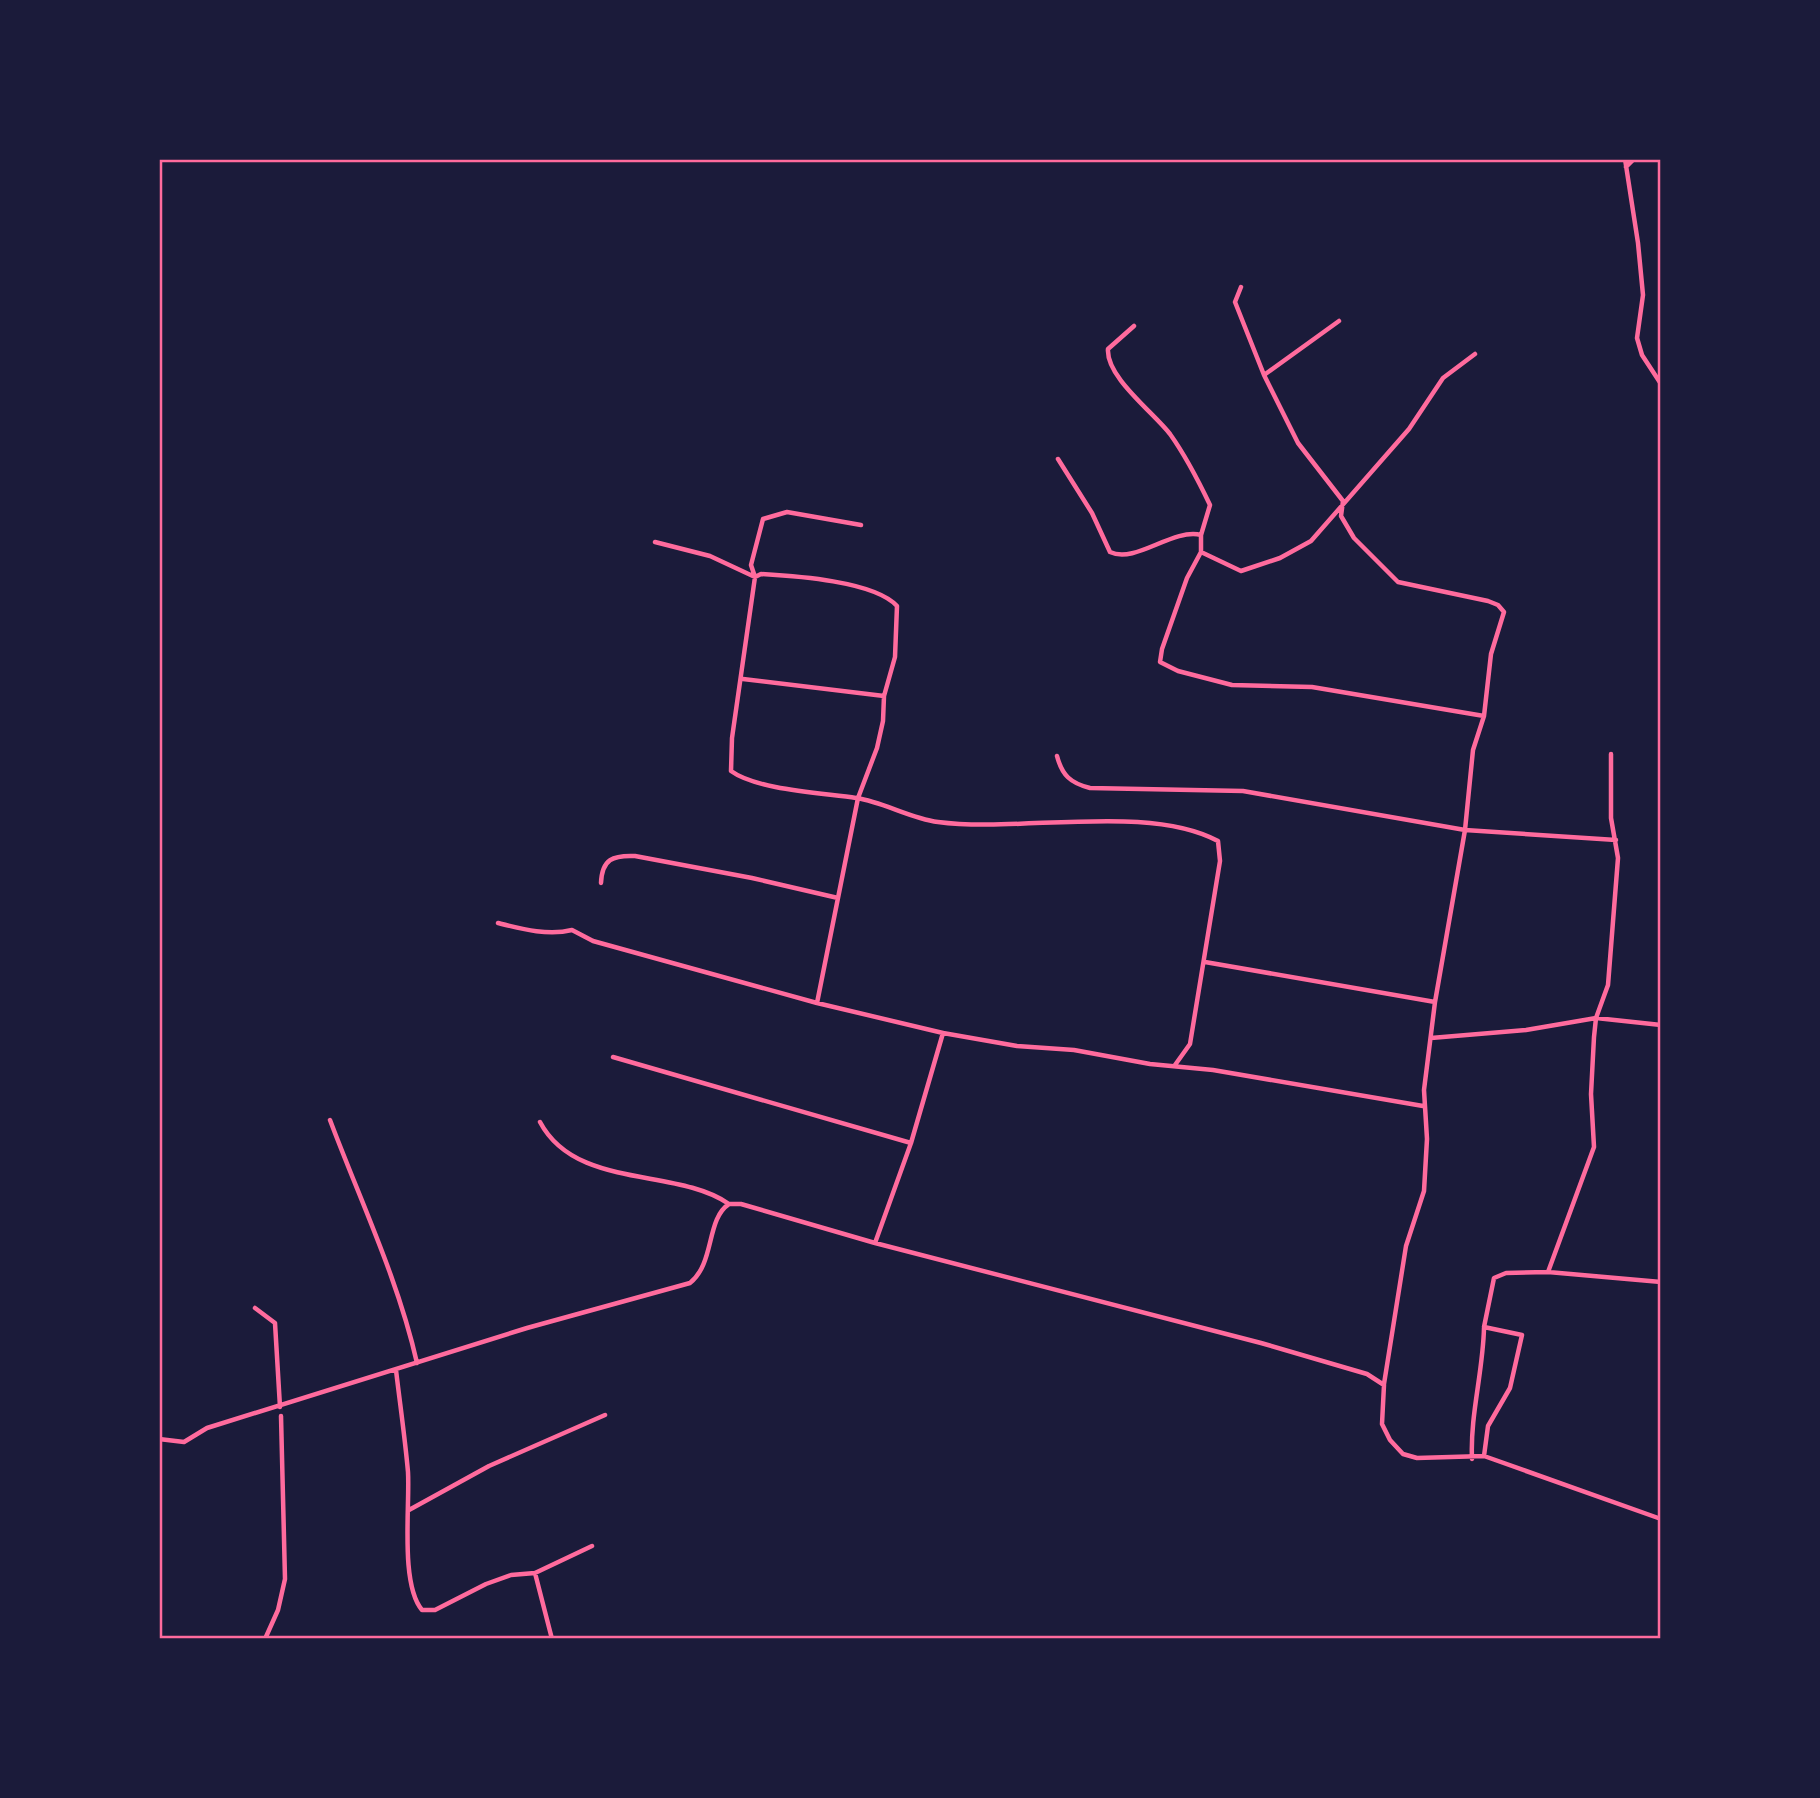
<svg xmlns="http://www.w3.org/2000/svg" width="1820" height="1798" font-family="Roboto,sans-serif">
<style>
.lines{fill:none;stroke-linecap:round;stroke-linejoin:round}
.minor{stroke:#ff6b9d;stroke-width:4.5}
.neatline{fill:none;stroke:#ff6b9d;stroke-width:2.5}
</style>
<rect width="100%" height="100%" fill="#1b1b3a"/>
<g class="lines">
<path class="minor" d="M1625 159 1638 243 1643 295 1637 338 1642 355 1661 384
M1626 167 1634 159
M1241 287 1235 302 1264 375
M1339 321 1264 375 1298 443 1343 501 1341 516 1354 538 1398 582 1488 601 1498 605 1504 612 1491 654 1484 716 1473 750 1465 830 1435 1002 1424 1090 1427 1139 1424 1191 1406 1246 1384 1384
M1134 326 1108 349C1106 377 1153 412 1170 434 1185 455 1199 482 1210 505L1201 535V552L1187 578 1162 649 1160 662 1178 671 1232 685 1312 687 1484 716
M1058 459 1092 513 1110 552C1136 564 1172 528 1201 535
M861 525 787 512 763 519 751 565 755 577 732 738 731 771C757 790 823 793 856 798 884 802 909 818 938 822 1019 833 1147 803 1218 841L1220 861 1190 1044 1175 1065
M655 542 710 556 755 577 761 574C795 576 874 581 897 606L895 657 884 696 883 721 877 748 858 798 817 1003
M1201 552 1241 571 1280 558 1311 541 1409 429 1443 378 1475 354
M743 679 884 696
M1057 756C1062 775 1070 783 1090 788L1243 791 1465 830 1616 840
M601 883C602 859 613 855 635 856L752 878 838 898
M498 923C522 929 548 936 572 930L593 941 817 1003 943 1033 1017 1046 1074 1050 1150 1064 1213 1070 1423 1106
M1205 962 1435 1002
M1431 1038 1526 1030 1596 1018 1661 1025
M613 1057 911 1143
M330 1120C360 1200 398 1279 417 1363
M540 1122C576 1190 676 1167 729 1204
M875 1243 911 1143 943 1033
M1548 1272 1661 1282
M255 1308 275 1323 280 1407
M396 1370C400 1404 405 1438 408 1472 410 1506 400 1584 422 1610H435L486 1584 511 1575 535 1573 592 1546
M159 1439 184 1442 207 1428 527 1328 690 1283C715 1263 706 1219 729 1204H741L875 1243 1261 1343 1367 1374 1384 1385 1382 1424 1390 1440 1403 1454 1417 1458 1484 1456 1661 1519
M1484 1456 1488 1426 1510 1388 1522 1335 1484 1327 1494 1278 1506 1273 1548 1272 1594 1147 1591 1094 1594 1037 1596 1018 1608 985 1618 858 1611 818V754
M1472 1459C1470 1415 1483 1372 1484 1328
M409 1510 489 1466 605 1415
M535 1573 552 1639
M265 1639 278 1610 285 1579 281 1416"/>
</g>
<rect width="1820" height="1798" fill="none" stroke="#1b1b3a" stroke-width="322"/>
<rect x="161" y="161" width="1498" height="1476" class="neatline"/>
</svg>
